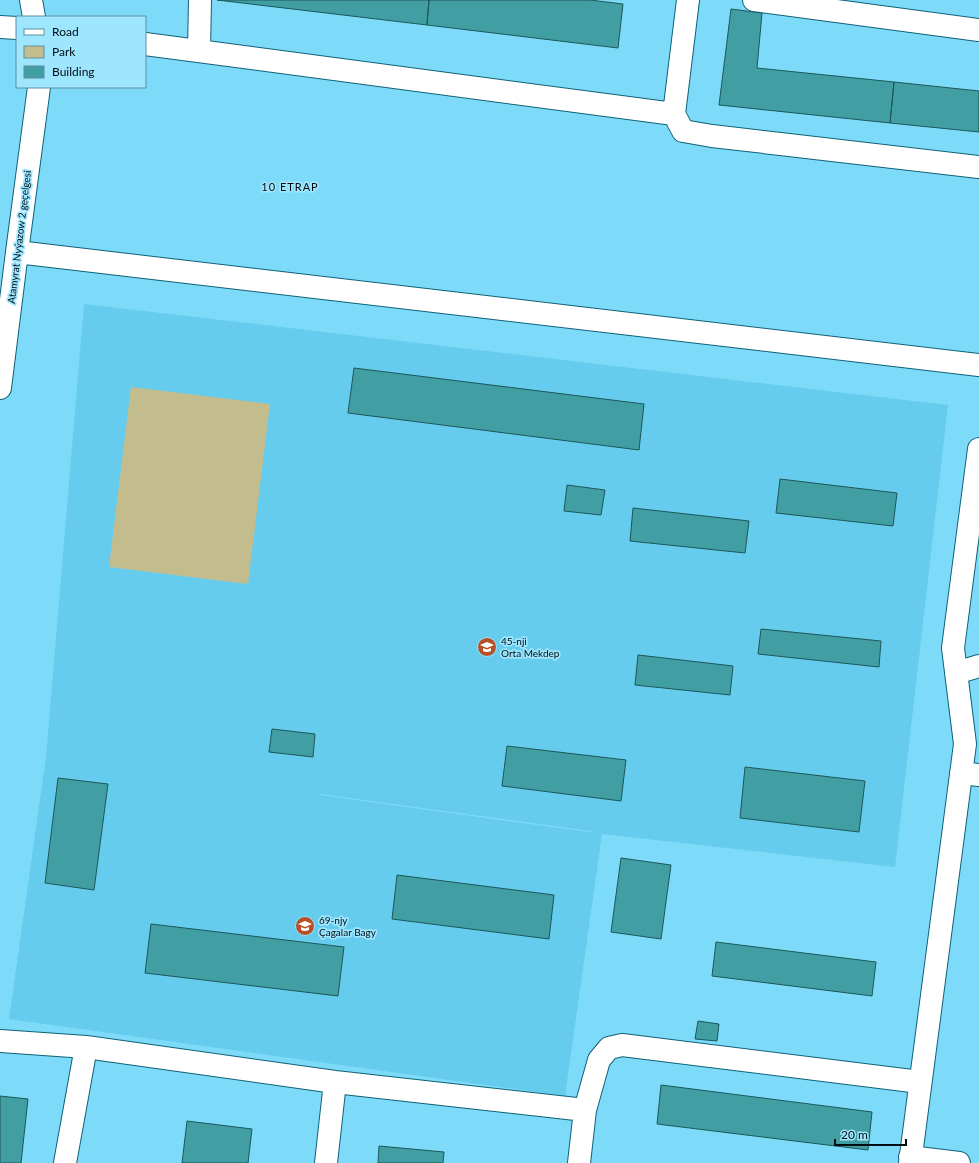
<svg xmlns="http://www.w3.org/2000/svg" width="979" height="1163" font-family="Lato,sans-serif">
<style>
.built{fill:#66cced;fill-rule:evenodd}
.green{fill:#c3bd8e}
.building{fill:#419fa4;stroke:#1d575a}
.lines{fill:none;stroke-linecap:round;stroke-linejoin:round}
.minor-casing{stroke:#106176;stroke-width:24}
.minor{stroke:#fff;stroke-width:22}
.labels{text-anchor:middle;stroke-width:3.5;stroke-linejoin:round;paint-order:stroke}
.street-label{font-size:10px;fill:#000e14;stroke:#9ee5fe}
.poi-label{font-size:10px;fill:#000e14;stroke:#9ee5fe;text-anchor:start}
.neighbourhood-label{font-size:11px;letter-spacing:1px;fill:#000e14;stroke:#9ee5fe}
</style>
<rect width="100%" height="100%" fill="#7ddbf9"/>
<path class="built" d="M84 304 948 405 895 867 602 834 565 1096 9 1019 46 757ZM320 794 590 831 596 833 320 795Z"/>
<path class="green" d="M131 387 270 404 248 584 109 567Z"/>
<path class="building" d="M217 0H429L427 25Z
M429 0H590L623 4 618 48 427 25Z
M731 9 762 13 757 68 894 82 890 123 719 105Z
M894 82 979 91V132L890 123Z
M354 368 644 404 639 450 348 413Z
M780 479 897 493 893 526 776 513Z
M567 485 605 490 601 515 564 511Z
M633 508 749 521 745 553 630 541Z
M761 629 881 641 879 667 758 654Z
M638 655 733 666 730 695 635 685Z
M272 729 315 734 313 757 269 752Z
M507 746 626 760 621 801 502 786Z
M745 767 865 781 859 832 740 818Z
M58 778 108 784 94 890 45 883Z
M621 858 671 865 661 939 611 932Z
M397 875 554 895 549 939 392 919Z
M151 924 344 947 338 996 145 973Z
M716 942 876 962 872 996 712 976Z
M698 1021 719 1024 717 1041 695 1039Z
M661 1085 872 1112 868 1150 657 1124Z
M0 1096 28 1099 21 1163H0Z
M187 1121 252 1129 248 1163H182Z
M379 1146 444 1152 443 1163H378Z"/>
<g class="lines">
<g class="minor-casing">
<path id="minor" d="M31 0 34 17
M754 0 979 30
M0 27 17 28
M145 44 674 114 683 131 712 136 979 167
M199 50 200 0
M674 114 688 0
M17 252 979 365
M0 388 17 252 39 87
M956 673 979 666
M961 773 979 775
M0 1041 86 1047 335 1082 585 1110 579 1163
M585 1110 599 1060 609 1048 622 1045 920 1082
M910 1157 959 1163
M65 1163 86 1047
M326 1163 335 1082
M910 1163 965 744 953 648 979 449"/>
</g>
<use href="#minor" class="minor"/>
</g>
<defs>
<g id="school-disc" transform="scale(1)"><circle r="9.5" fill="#b75027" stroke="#9ee5fe"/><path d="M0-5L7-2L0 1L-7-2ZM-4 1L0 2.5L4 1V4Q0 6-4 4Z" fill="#fff"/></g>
</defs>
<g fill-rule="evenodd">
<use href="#school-disc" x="487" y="647"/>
<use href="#school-disc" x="305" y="926"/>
</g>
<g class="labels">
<g class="street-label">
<text transform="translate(19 237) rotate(-83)" y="4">Atamyrat Nyýazow 2 geçelgesi</text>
</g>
<g class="poi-label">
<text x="501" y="645">45-nji<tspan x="501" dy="12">Orta Mekdep</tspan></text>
<text x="319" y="924">69-njy<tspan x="319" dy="12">Çagalar Bagy</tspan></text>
</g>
<g class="neighbourhood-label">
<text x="290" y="191">10 ETRAP</text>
</g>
</g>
<rect x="16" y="16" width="130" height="72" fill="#9ee5fe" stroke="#5f8fa0"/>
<rect x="24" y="29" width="20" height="6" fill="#ffffff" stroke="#5f8fa0"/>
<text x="52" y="36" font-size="12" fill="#000e14">Road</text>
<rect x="24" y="46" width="20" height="12" fill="#c3bd8e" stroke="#5f8fa0"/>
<text x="52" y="56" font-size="12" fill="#000e14">Park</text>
<rect x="24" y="66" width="20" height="12" fill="#419fa4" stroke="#5f8fa0"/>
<text x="52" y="76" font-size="12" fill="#000e14">Building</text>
<path d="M835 1139v6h71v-6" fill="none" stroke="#000e14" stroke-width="2"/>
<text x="841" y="1139" font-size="12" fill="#000e14" stroke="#9ee5fe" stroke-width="3" paint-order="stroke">20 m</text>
</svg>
